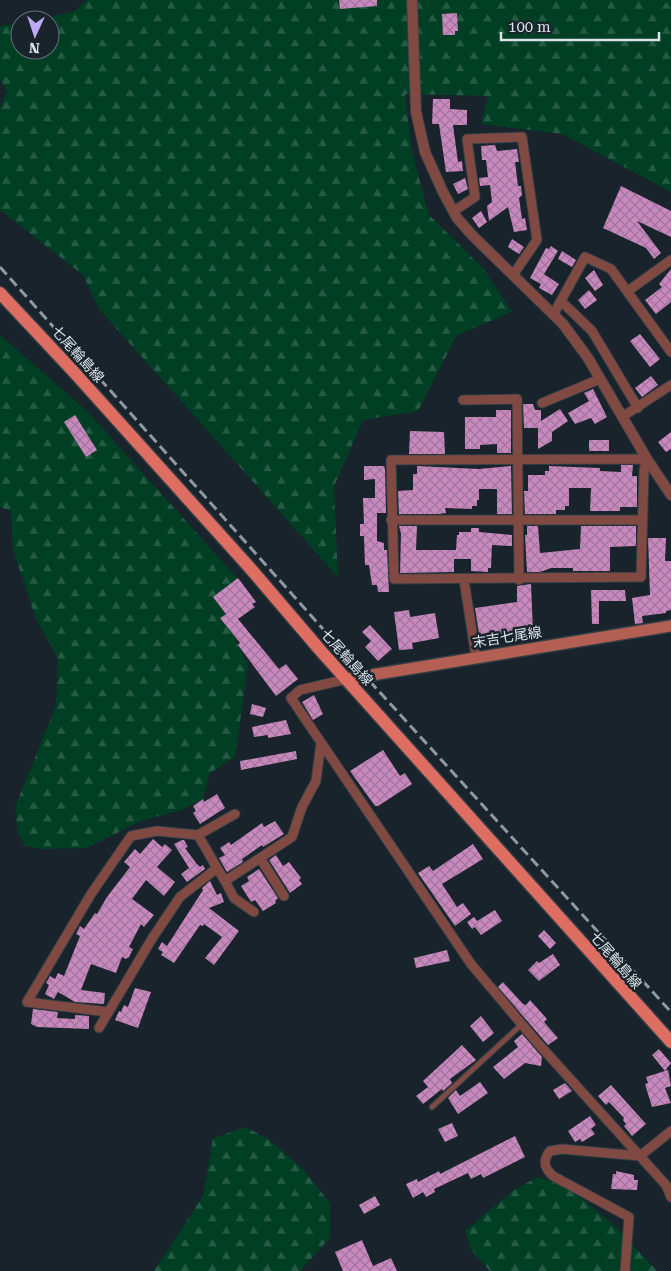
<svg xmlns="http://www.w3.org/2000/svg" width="671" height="1271" font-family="'Roboto Serif','Noto Sans JP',serif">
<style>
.forest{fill:url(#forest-firs)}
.building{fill:url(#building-cross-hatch)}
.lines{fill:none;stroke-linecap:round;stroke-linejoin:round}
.service-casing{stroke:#333e46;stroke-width:7}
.minor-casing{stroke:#333e46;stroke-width:11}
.tertiary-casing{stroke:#333e46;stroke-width:12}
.secondary-casing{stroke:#333e46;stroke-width:14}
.primary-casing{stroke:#333e46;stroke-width:15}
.service{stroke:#804a43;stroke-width:4.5}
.minor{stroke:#804a43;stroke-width:9}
.tertiary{stroke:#804a43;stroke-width:10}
.secondary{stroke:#b45f54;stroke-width:11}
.primary{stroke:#dd6e61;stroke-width:12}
.rail{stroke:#9199a0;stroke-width:3;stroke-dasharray:10 5;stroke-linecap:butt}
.labels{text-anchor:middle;stroke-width:5;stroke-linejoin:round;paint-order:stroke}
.street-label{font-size:14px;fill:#dce3e9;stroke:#18232c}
</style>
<defs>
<pattern id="forest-firs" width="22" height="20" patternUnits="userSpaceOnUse" patternTransform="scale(1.25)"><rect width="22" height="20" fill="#013f24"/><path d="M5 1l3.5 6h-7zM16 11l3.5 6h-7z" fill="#255b44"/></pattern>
<pattern id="building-cross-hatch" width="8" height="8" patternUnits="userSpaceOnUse" patternTransform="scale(1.25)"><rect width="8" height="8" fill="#c989bf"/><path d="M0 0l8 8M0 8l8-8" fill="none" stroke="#a0749b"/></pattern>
</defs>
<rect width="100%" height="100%" fill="#18232c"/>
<path class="forest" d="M87 0H671V192L562 134 481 124 488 96 405 94 412 152 429 215 483 268 512 312 457 335 418 411 363 420 334 486 338 577 99 309 83 275 0 210V108L7 92 0 79V26L20 23V50H50V20H40L75 11Z
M0 335 86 410 238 579 227 622 248 665 235 757 210 773 203 799 179 811 143 820 87 848 44 849 25 846 18 833 15 807 56 706 58 658 36 619 13 550 11 511 0 507Z
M246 1127 268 1139 302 1168 330 1203V1238L300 1271H154L203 1196 213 1138Z
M537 1177 568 1187 617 1228 657 1271H490L472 1251 465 1231 514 1190Z"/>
<path class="building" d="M339 0H377V6L340 9Z
M457 13 458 31H455V35H443L442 14Z
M433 99H450V109L467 110V125H453L458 162 462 161 463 171 446 172 439 124H432Z
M495 145 497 151 517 149 519 162H515L518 186H521L522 195 519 198 522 219 525 218 527 230 514 232 508 207 489 221 487 206 492 202 490 185 480 186 479 178 488 177 486 160H482L481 146Z
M465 178 468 189 458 194 453 184Z
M621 186 671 211V237L637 221 661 253 654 259 646 248 603 228Z
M481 211 487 222 479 228 472 218Z
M512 239 524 247 519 254 508 247Z
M551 246 558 251 544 274 559 284 552 295 539 288 541 284 530 278 546 248 549 249Z
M562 251 576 260 572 267 558 259Z
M671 269V302L656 314 645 300 662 287 659 284Z
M594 270 603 285 595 291 585 278Z
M589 290 597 300 585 309 578 300Z
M640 334 660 359 650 367 630 341Z
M651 376 658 385 642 397 635 388Z
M593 389 607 417 595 424 591 418 575 424 568 413 589 401 584 393Z
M523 404H533L535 410H541V421L560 409 568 421 552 432V441L538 449V428H524Z
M496 410H511V453H497V444L480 445V449H465V417H496Z
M75 415 97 450 86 457 64 422Z
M410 431 444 432 445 454H409Z
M671 432V449L666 452 658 442Z
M589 440H609V451H589Z
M621 465H633L632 476H637V507H620V511H590L591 488H569V506H565V510H556V514H525L524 491H528V475H545V471H549V466L600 468V471L621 472Z
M364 466H384L385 470 386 513H377V541L384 543V550H387L389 592H378L377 585H372L369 565H365L364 536H360V524H364L363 498H375V479L364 480Z
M417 466 479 469 511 466 512 514H497V489H479V500H477V506H472V509L445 508 446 513 438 514H399L398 491 413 490V474H417Z
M399 526H417L416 550H456L457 535H459V532H471V528H479V532L512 535V546L492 545 491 568H488V572L471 571V559H454V572L400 573 401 534Z
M527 526H538L540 553 580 549 581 526H636V546L610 547V571H573V568H551L540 572H527L525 535H527Z
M648 538H666L665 561H671V610L666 611V613L642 616 643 623 635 624 632 598 650 595Z
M238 578 256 602 252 604 255 607 238 619 279 669 286 664 298 679 276 696 238 645 240 643 220 618 226 614 213 597Z
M531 584 533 631 491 638 492 645 481 647 475 608 517 602V586Z
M591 590H625L626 601H599V624H592Z
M409 610 410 617 435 613 439 638 412 643 413 649 399 650 394 612Z
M370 625 392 649 378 661 365 647 371 641 362 632Z
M314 695 323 714 313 720 302 702Z
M252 704 266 708 263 717 250 714Z
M286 720 291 734 268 738V735L254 737 252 727Z
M383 750 400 776 405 773 412 784 378 806H375L350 771Z
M296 751 297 759 241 770 240 761Z
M217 794 225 808 200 824 193 813 196 811 193 806 203 799 204 802Z
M275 821 284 834 263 847 262 845 242 859 243 862 227 872 219 858 225 855 220 848 229 842 231 845 262 823 264 827Z
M153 839 162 847 165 844 172 850 157 867 175 882 164 896 146 880 132 899 154 915 144 927 141 924 129 947 133 949 129 957 126 959 122 957 116 973 91 964 81 990 105 993 104 1004 75 1002 58 992 54 999 45 994 49 985 46 983 50 976 55 979 58 973 64 976 80 936 76 934 80 926 84 929 95 913 97 914 107 897 130 867 124 862 135 849 140 854Z
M182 840H184L188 847 185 848 196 863 200 867 203 865 205 869 187 882 181 874 189 868 174 844Z
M473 844 483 859 442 884 457 907 463 903 471 914 455 926 418 873 429 866 433 871Z
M276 855 283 866 289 862 301 878 299 880 302 884 290 893 269 860Z
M259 869 278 898 275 901 276 903 263 911 255 900 251 902 241 886 249 881 247 877Z
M210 881 217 895 221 893 224 902 209 908 239 931 214 965 205 958 222 937 204 924 203 926 200 925 174 963 161 955 163 952 158 949 162 942 167 946 203 890 202 888Z
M495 910 502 921 481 935 475 927 472 929 467 922 474 917 477 921Z
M544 930 556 943 550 949 538 936Z
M447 950 450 961 416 968 414 958Z
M553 954 560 965 539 981 528 970 537 961 539 963Z
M503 982 523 1004 526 1005 530 1000 547 1019 544 1022 558 1038 548 1045 498 987Z
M135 988 151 992 138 1028 115 1020 119 1011 121 1012 124 1005 128 1007Z
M33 1009 58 1012 57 1018 75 1019V1015L89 1016V1029L37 1027 31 1024Z
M481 1016 494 1033 483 1042 470 1026Z
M522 1034 542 1057 541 1066 525 1063 504 1079 493 1067 518 1047 514 1041Z
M462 1045 476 1060 450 1079 452 1083 443 1091 442 1089 423 1104 416 1096 428 1087 423 1081Z
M659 1049 671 1063 665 1071 652 1055Z
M668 1070 671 1086 665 1088 671 1103 652 1107 645 1084 648 1083 646 1077Z
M480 1082 488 1093 458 1114 448 1098 456 1090 460 1096Z
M565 1083 572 1091 559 1099 553 1090Z
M611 1085 646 1124 632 1136 624 1126 626 1124 623 1120 624 1118 609 1102 606 1105 598 1096Z
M590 1116 596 1125 591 1129 595 1134 582 1142 580 1139 575 1142 568 1131Z
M452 1123 458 1136 445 1142 438 1129Z
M515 1136 525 1157 483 1178 481 1174 471 1179 468 1173 434 1189 435 1192 426 1197 423 1192 413 1198 406 1184 417 1179 418 1182 439 1171 440 1174Z
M616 1171 634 1175V1180H638L637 1190 611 1189 613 1174H616Z
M375 1196 380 1205 364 1214 359 1205Z
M362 1240 373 1266 391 1258 397 1271H343L335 1252Z"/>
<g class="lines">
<g class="service-casing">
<path id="service" d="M432 1107 522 1024"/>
</g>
<g class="minor-casing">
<path id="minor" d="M454 211 475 197 467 139 522 137 537 240 513 275
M628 291 671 260
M561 301 592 331 638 408
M553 315 585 257 611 269 671 352
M463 400 517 399 519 580
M542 403 600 379
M622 417 671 385
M647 459 644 470 641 577 394 579 391 460Z
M391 520H643
M464 580 476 657
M347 679 300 690 291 698 471 964 535 1040 666 1185 671 1197
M198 835 217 868
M260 858 284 896
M225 881 234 898 254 912
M108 1012 27 1002 91 894 131 836 157 831 198 835 235 814
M99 1028 153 937 180 897 217 868 225 881 292 837 302 807 316 781 321 743
M625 1271 629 1217 553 1176C544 1168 542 1161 550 1151L562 1149 640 1156 671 1131"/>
</g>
<g class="tertiary-casing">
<path id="tertiary" d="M412 0 416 112 425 152 443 192 457 218 472 235 563 324 588 358 647 459 671 495"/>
</g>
<g class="secondary-casing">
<path id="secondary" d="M347 679 671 626"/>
</g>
<g class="primary-casing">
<path id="primary" d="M0 293 73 371 250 568 320 650 671 1042"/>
</g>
<use href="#service" class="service"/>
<use href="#minor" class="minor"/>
<use href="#tertiary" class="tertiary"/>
<use href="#secondary" class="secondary"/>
<use href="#primary" class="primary"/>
<path class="rail" d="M0 267 365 676 671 1012"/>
</g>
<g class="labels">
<g class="street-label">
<text transform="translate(78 354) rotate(48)" y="5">七尾輪島線</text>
<text transform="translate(507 637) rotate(-9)" y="5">末吉七尾線</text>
<text transform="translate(347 657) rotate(48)" y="5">七尾輪島線</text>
<text transform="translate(616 960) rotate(49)" y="5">七尾輪島線</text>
</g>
</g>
<g transform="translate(35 35) rotate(183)"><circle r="24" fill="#18232c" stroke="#667078"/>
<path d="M0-4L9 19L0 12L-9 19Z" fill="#bea9f5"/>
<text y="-8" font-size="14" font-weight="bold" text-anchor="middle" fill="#dce3e9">N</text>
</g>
<path d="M501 32v8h158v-8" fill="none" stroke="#dce3e9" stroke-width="2.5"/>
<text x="508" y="32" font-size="15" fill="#dce3e9" stroke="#18232c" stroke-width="4" paint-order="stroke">100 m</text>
</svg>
